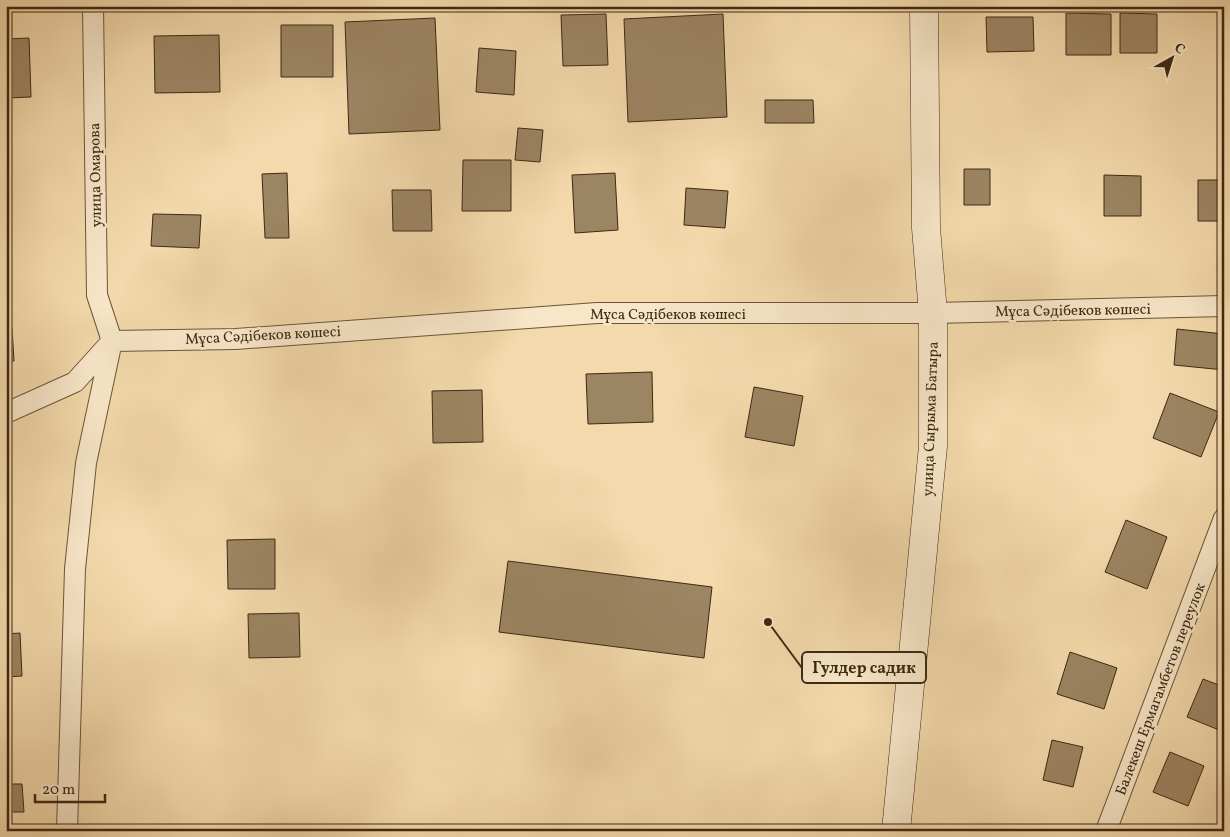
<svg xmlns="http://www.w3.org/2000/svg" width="1230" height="837" font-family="Vollkorn,serif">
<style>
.building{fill:#9c8563;stroke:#3e2914}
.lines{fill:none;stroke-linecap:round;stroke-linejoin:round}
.street-casing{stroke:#6b553a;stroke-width:22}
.secondary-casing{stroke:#3e2914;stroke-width:29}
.street{stroke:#f7e6c8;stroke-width:20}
.secondary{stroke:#f7e6c8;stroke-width:28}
.labels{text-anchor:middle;stroke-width:5;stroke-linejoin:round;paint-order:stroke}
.street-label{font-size:15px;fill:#3e2914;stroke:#f7e6c8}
.leader{fill:none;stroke:#3e2914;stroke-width:2}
.callout-dot{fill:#3e2914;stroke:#f7e6c8;stroke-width:2}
.callout{fill:#f7e6c8;stroke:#3e2914;stroke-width:2}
.callout-label{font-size:16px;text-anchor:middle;font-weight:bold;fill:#3e2914}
</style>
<rect width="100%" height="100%" fill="#f3d9ab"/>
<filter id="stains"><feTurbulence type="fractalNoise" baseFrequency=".004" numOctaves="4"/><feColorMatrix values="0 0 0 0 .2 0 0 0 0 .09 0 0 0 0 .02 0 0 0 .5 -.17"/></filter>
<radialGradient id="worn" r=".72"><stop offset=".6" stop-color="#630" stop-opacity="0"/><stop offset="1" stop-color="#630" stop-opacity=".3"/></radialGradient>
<path class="building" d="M1066 13 1111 14V55H1066Z
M1120 13 1157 14V53H1120Z
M606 14 608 65 563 66 561 15Z
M723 14 727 117 628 122 624 19Z
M986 17H1033L1034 51 987 52Z
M435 18 440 130 349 134 345 22Z
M281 25H333V77H281Z
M219 35 220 92 155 93 154 36Z
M29 38 31 97 6 98V39Z
M479 48 516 51 514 95 476 92Z
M765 100H813L814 123H765Z
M518 128 543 130 540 162 515 160Z
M463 160H511V211H462Z
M964 169H990V205H964Z
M287 173 289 238H265L262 174Z
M615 173 618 230 575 233 572 175Z
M1104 175 1141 176V216H1104Z
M1198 180H1224V221H1198Z
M686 188 728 191 725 228 684 225Z
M392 190H431L432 231H393Z
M153 214 201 215 199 248 151 246Z
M6 327H12L14 361H6Z
M1177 329 1224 334V370L1174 365Z
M652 372 653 422 588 424 586 374Z
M754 387 803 396 794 446 745 437Z
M482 390 483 442 433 443 432 391Z
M1170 393 1219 412 1201 457 1153 438Z
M1126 520 1167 537 1147 589 1105 572Z
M275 539V589H228L227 540Z
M508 561 712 587 704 658 499 632Z
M299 613 300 657 249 658 248 614Z
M20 633 22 676 6 677V634Z
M1070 652 1117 668 1104 709 1057 694Z
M1203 679 1224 687V732L1187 717Z
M1052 740 1083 747 1073 787 1043 780Z
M1170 752 1204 766 1188 806 1153 792Z
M6 784H22L24 812H6Z"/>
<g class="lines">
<g class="street-casing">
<path id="street" d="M93 6 97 295 112 341
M112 341 236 339 597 313H933L1224 306
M6 413 75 382 112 341
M67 831 75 569 86 463 112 341
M1106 831 1224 518"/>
</g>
<g class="secondary-casing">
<path id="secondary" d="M896 831 933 446V313L926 228 924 6"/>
</g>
<use href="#street" class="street"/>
<use href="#secondary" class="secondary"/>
</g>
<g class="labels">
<g class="street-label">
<text transform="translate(95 175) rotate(-91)" y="5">улица Омарова</text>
<text transform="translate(1073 310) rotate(-1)" y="5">Мұса Сәдібеков көшесі</text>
<text x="668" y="319">Мұса Сәдібеков көшесі</text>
<text transform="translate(263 335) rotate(-3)" y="5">Мұса Сәдібеков көшесі</text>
<text transform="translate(930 419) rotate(-88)" y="5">улица Сырыма Батыра</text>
<text transform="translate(1160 689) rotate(-69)" y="5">Балекеш Ермагамбетов переулок</text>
</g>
</g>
<path class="leader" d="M768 622L802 668"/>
<circle class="callout-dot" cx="768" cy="622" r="5"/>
<rect class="callout" x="802" y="652" width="124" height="31" rx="5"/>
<g class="callout-label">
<text x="864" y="673">Гулдер садик</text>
</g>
<rect width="1230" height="837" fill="none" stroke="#f3d9ab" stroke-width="25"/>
<rect x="8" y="8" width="1215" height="822" fill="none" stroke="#3e2914" stroke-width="2.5"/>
<rect x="12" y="12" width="1205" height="812" fill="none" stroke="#3e2914"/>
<g transform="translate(1172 58) rotate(39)" stroke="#f7e6c8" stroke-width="4" paint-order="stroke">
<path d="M0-4L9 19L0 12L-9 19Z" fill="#3e2914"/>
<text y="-8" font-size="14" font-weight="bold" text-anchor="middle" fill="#3e2914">С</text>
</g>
<path d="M35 794v8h70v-8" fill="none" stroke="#3e2914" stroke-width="2.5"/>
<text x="42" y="794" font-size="15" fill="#3e2914" stroke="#f7e6c8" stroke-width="4" paint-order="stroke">20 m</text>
<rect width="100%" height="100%" filter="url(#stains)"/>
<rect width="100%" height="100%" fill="url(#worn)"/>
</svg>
